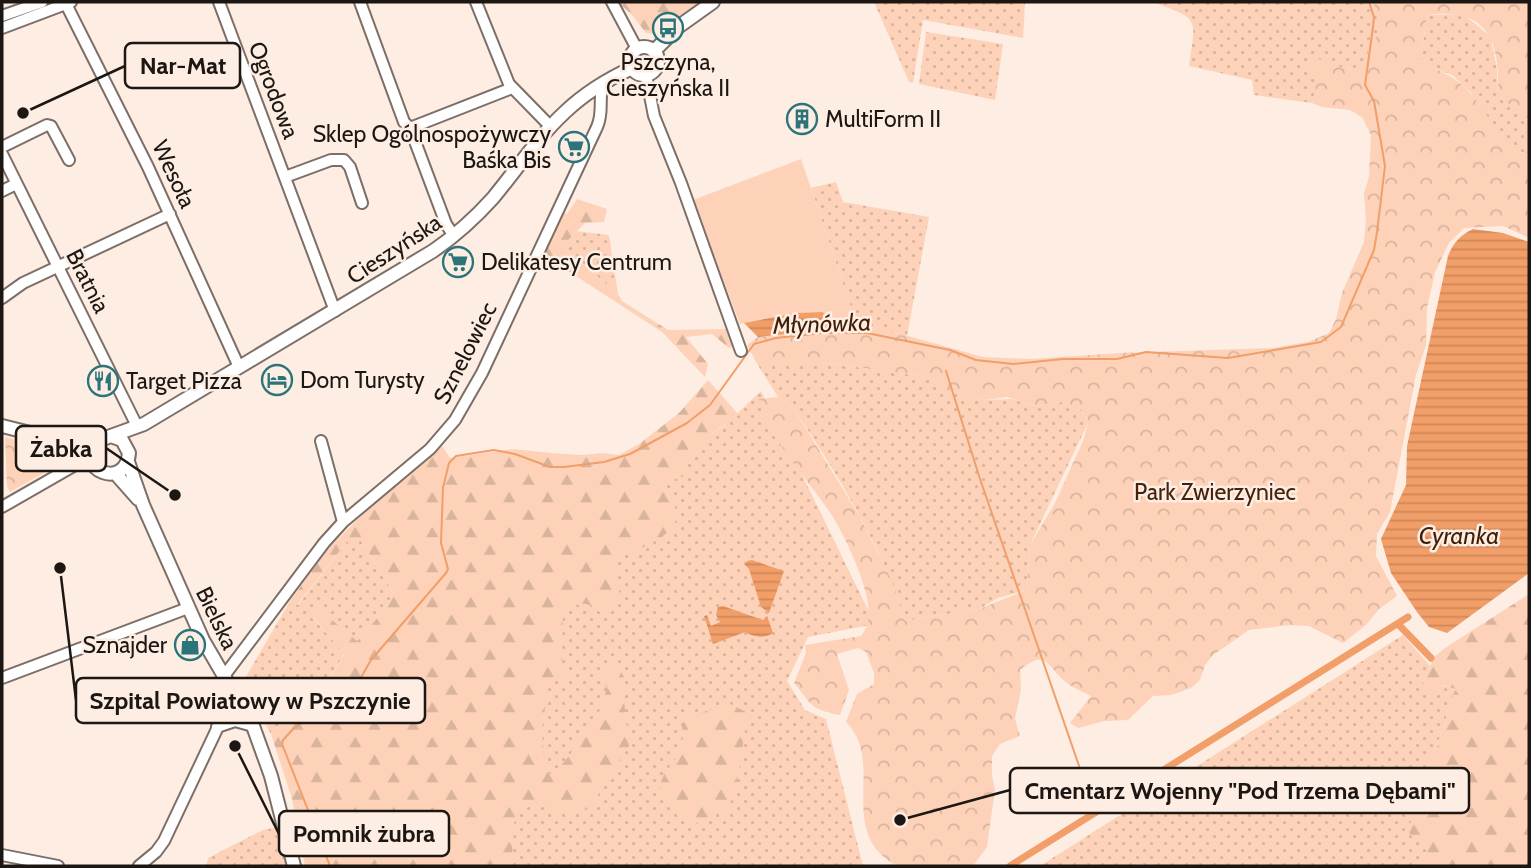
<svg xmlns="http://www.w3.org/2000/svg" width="1531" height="868" font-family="Cabin,sans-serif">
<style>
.grass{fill:url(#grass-dots)}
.forest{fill:url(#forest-firs)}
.park{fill:url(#park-crowns)}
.garden{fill:#fdd2b8}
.water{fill:url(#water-rules)}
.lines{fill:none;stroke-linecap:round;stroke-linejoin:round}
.stream{stroke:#f19e68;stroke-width:2}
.canal{stroke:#f19e68;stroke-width:7}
.minor-casing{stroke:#7d6f67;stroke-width:14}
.major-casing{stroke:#7d6f67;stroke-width:16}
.minor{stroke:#fff;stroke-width:10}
.major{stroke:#fff;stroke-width:12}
.labels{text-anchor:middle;stroke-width:5;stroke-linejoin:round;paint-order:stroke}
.poi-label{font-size:23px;fill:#1c1713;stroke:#fdede3;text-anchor:start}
.street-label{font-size:23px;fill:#1c1713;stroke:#fdede3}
.park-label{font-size:23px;fill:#44230c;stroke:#fdede3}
.water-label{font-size:24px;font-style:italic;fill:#401f08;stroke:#fdede3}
.leader{fill:none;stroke:#1c1713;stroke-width:2.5}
.callout-dot{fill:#1c1713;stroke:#fdede3;stroke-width:2.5}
.callout{fill:#fdede3;stroke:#1c1713;stroke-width:2.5}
.callout-label{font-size:24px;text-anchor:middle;font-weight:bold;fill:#1c1713}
</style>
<defs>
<pattern id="grass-dots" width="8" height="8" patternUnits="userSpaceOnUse" patternTransform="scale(1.75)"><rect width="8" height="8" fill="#fdd2b8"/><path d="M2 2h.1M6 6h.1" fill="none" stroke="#d8b49d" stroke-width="1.8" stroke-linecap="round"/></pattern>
<pattern id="forest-firs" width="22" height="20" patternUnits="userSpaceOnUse" patternTransform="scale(1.75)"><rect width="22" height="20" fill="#fdd2b8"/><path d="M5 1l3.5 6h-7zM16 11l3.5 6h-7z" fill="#d8b49d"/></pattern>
<pattern id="park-crowns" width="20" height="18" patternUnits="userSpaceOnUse" patternTransform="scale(1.75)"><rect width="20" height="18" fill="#fdd2b8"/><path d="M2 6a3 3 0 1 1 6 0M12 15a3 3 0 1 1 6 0" fill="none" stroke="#d8b49d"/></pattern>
<pattern id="water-rules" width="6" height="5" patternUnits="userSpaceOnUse" patternTransform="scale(1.75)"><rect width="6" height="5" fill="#f19e68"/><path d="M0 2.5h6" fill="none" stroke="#ce8759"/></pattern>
</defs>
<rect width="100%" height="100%" fill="#fdede3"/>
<path class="grass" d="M874 2H1025L1023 38 923 20 913 83 909 82Z
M1157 2H1374L1380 32 1368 53 1370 66 1346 69 1316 79 1317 90 1312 103 1254 95 1252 80 1189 66C1195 20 1202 19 1155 3Z
M1463 14 1490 36 1497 68 1498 95 1529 118V151L1518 153 1498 141 1471 93 1452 75 1427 66 1414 56 1423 44 1427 15Z
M926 32 1003 44 995 100 919 84Z
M836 182 843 202 929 217 907 336 869 325H857L811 188Z
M576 231 609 235 618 294 562 246Z
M756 362H821L927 377 964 396 984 400 1013 399 1037 406 1062 402 1080 408 1088 423 1030 545 1027 590 998 598 979 609 905 621C881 545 838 475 794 409L778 397Z
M761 391 875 624 808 637 787 681 805 710 826 719 863 866H502L551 622 693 446 725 425Z
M349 539H360L394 594 380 615 357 641 319 610 313 618 344 653C329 686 299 711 271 734L248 695 244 680 290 601 298 605Z
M1403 635 1430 666 1423 682 1456 688C1450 699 1448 708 1446 720 1444 728 1440 734 1439 741 1437 751 1429 757 1428 767L1432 773 1428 785V797L1418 807 1414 819 1427 847 1426 853 1415 866H1146L1143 864 1131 866H1040Z
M279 827 287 866H207L208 858 263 830Z"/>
<path class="forest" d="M618 2H703L660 34 646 33 633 16Z
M577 199 607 209 604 222 585 223 562 246 618 294 622 301 668 330 731 329 736 346 729 348 712 334 686 337 708 364 705 377 662 332 539 252 560 210 567 214Z
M708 380 739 415C711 434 694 442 684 476L665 483C670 495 678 507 676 520 674 536 633 553 618 557L616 586 621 594 603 615C586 600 582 601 563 612L562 664 568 673 565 680 557 677 548 684 542 730 545 771 553 775 570 755 584 728 599 712 607 688 602 681 609 662H616L625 679 624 701 629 746 589 809C568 814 556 813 537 802L515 815 511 866H305L292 799 271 734C298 711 329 687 344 654L313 617 320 610 357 641 380 615 394 594 360 539H349L297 605 290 601 328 549 370 507 442 446 450 458 513 449 551 453 582 455 603 453 619 455 639 444 679 413Z
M1529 594V866H1415L1426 853 1427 847C1417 842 1407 837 1409 824L1414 819 1418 807 1428 797V785L1432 773 1428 767C1429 757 1437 751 1439 741 1440 734 1444 728 1446 721 1448 708 1449 700 1456 689L1443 685 1432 692 1423 682 1434 657 1445 648Z
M730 704 748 713 735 793 727 809 691 826C656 789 648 792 683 749L682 726 686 717Z"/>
<path class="park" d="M1374 2H1529V119L1498 95C1500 42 1489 7 1427 15L1423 44 1414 56C1435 72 1450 71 1469 92 1487 111 1496 136 1518 153L1529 151V238L1503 226 1464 228 1449 243 1435 272 1427 308 1426 345 1416 375 1390 512 1377 534 1376 556 1397 596 1379 609 1366 625 1343 643 1309 626 1289 625 1249 630 1213 655 1205 665 1200 680 1191 688 1171 695 1153 696 1128 720 1104 721 1078 728 1070 723 1091 696C1081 691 1069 686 1061 678 1044 659 1043 652 1020 670L1021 689 1015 719 1020 736 1000 744 992 756V776L995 789 987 847 973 866H897C834 832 887 762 846 722L857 694 874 684V673L866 652 858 648 837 654 849 690 840 715C810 709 813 706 794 683L806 653 805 645 861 636C872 622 869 606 865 590 858 565 846 539 833 517 815 488 761 429 759 399L778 397 794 409 860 517 894 586 905 621 979 609 1027 590 1030 545 1055 503 1083 441 1088 423 1080 408 1062 402 1037 406 1007 397 984 400 964 396 927 377 821 362H756L747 345 758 337 820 331 840 324 869 325 983 357 1031 359 1121 353 1272 348 1308 342 1329 333 1336 319 1342 293 1364 242 1366 220 1364 193 1369 177 1371 135 1362 117 1350 110 1322 107 1312 103C1318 88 1316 80 1309 66L1316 58 1346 69 1369 66 1368 53 1379 32Z
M5 437 40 445 68 455 67 460 10 492 7 486Z"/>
<path class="garden" d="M801 159 857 325 840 324 821 312 796 313 740 324 693 200Z"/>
<path class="water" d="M1473 229 1503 233 1529 242V573L1447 633 1429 627 1417 612 1391 573 1381 539 1406 485 1407 446 1448 256C1454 242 1459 236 1473 229Z
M822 312 840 324 820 331 758 337 744 323 796 313Z
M752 560 784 571 769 613 761 607 749 569 745 565 747 561Z
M723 606 763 620 767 616 773 633C763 639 755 637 745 632L713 644 704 616 707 615 711 626 720 622 716 615 718 607Z"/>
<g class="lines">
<path class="stream" d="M620 2 624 14
M946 371 980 479 1096 815
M330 866 282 744 283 740 294 728 356 686 371 660 446 573 448 569 441 543 443 488 449 463 456 456 494 450 515 454 550 467H564L604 462 630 454 687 423 710 405 754 344 776 338 822 333H867L950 350 976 360 1013 364 1063 359H1117L1146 352 1228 358 1321 342 1341 327 1374 250 1377 232 1385 166 1374 101 1365 85 1373 27 1374 17 1369 2"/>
<path class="canal" d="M1398 624 1431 658
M1010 866 1408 617"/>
<g class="minor-casing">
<path id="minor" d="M65 2 148 167 239 367
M219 2 335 311
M360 2 404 122 410 128 446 224 454 236
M476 2 509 84 550 126
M612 2 637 49
M2 16 42 2
M2 28 71 2
M646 75 654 116 681 183 741 351
M410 128 512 88
M2 147 47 125 51 126 69 160
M2 154 137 426
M285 177 331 160H344L350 167 362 203
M2 191 16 184
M2 298 23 283 170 214
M321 441 343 522
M2 507 91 456
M224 676 324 543 343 522 430 449 455 420 482 373 597 127C604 112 598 99 603 84
M2 678 188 608
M217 727 235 721 253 726
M2 855 58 866
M139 866 156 852 164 841 234 693"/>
</g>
<g class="major-casing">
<path id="major" d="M630 61a14 14 0 1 1 28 0a14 14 0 1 1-28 0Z
M654 51 678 27 713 2
M2 426 74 444 97 441 144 424 433 251C455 236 475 218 493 198 517 169 538 137 565 112 585 93 608 79 632 68
M97 441C73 470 126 491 129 453L122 440 111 436
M128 462 143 505 203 640 253 726 271 776 294 866
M115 473 138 499"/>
</g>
<use href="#minor" class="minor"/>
<use href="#major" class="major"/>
</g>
<defs>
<g id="bus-ring" transform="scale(1.575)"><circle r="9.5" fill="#fdede3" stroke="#2a747a" stroke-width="1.5"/><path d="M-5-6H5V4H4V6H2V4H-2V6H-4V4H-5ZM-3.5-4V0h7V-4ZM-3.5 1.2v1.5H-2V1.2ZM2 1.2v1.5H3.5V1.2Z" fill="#2a747a"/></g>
<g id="building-ring" transform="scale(1.575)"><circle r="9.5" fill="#fdede3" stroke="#2a747a" stroke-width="1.5"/><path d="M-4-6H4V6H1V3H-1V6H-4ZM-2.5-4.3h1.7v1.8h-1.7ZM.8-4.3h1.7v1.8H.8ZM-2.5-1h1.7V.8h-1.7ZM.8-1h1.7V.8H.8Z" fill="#2a747a"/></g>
<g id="supermarket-ring" transform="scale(1.575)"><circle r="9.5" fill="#fdede3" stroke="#2a747a" stroke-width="1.5"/><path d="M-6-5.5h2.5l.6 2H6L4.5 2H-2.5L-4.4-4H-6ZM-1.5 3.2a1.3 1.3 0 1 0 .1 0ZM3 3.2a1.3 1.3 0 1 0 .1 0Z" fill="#2a747a"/></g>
<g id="hotel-ring" transform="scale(1.575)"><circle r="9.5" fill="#fdede3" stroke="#2a747a" stroke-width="1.5"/><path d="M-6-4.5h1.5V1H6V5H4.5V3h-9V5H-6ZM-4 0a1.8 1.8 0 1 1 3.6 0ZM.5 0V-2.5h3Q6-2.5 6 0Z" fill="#2a747a"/></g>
<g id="restaurant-ring" transform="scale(1.575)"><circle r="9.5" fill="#fdede3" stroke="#2a747a" stroke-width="1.5"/><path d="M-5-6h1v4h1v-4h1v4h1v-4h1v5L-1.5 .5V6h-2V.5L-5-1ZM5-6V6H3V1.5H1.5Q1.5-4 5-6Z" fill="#2a747a"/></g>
<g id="shop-ring" transform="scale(1.575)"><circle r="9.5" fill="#fdede3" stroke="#2a747a" stroke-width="1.5"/><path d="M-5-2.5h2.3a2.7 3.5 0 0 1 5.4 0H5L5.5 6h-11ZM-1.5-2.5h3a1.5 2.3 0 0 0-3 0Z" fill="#2a747a"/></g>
</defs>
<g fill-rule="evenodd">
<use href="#bus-ring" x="668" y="28"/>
<use href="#building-ring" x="802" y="119"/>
<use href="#supermarket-ring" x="574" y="147"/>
<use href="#supermarket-ring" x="458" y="262"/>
<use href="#hotel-ring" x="277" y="380"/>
<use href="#restaurant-ring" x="103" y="381"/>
<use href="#shop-ring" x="190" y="645"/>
</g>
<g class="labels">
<g class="poi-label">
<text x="668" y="70" text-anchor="middle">Pszczyna,<tspan x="668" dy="26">Cieszyńska II</tspan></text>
<text x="825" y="127">MultiForm II</text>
<text x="551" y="142" text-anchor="end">Sklep Ogólnospożywczy<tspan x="551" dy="26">Baśka Bis</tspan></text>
<text x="481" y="270">Delikatesy Centrum</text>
<text x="300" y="388">Dom Turysty</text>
<text x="126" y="389">Target Pizza</text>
<text x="167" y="653" text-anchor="end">Sznajder</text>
</g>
<g class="street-label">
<text transform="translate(274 90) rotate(69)" y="8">Ogrodowa</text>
<text transform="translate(174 174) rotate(65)" y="8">Wesoła</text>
<text transform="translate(394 249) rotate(-33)" y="8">Cieszyńska</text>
<text transform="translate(88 281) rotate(63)" y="8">Bratnia</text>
<text transform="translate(465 353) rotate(-63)" y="8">Sznelowiec</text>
<text transform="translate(217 618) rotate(64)" y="8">Bielska</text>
</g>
<g class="park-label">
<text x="1215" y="500">Park Zwierzyniec</text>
</g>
<g class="water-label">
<text transform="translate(822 324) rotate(-2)" y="8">Młynówka</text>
<text x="1459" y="544">Cyranka</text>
</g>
</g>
<path class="leader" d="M23 113L125 66M175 495L106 448M60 568L76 700M900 820L1010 790M235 746L279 834"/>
<g class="callout-dot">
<circle cx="23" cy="113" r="7"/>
<circle cx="175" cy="495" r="7"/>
<circle cx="60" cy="568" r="7"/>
<circle cx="900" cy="820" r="7"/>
<circle cx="235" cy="746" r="7"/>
</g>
<g class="callout">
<rect x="125" y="43" width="115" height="45" rx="7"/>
<rect x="16" y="426" width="90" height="45" rx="7"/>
<rect x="76" y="678" width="349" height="45" rx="7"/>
<rect x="1010" y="768" width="459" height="45" rx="7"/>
<rect x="279" y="811" width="170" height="45" rx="7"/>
</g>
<g class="callout-label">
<text x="183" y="74">Nar-Mat</text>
<text x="61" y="457">Żabka</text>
<text x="250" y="709">Szpital Powiatowy w Pszczynie</text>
<text x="1240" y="799">Cmentarz Wojenny "Pod Trzema Dębami"</text>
<text x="364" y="842">Pomnik żubra</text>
</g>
<rect width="1531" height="868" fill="none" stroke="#1c1713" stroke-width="7"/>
</svg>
